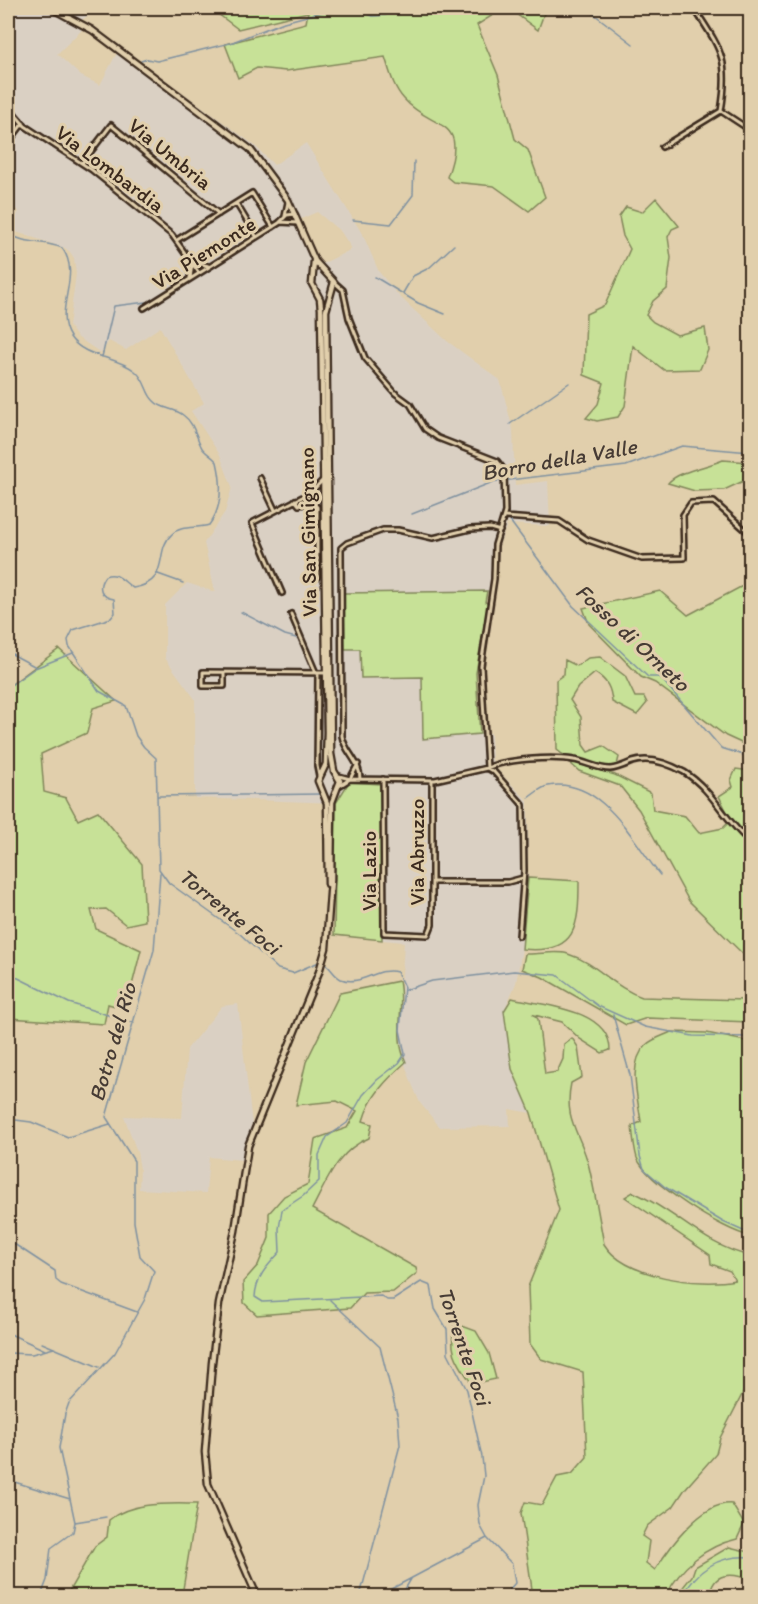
<svg xmlns="http://www.w3.org/2000/svg" width="758" height="1604" font-family="Itim,sans-serif">
<style>
.built{fill:#dad0c3;fill-rule:evenodd}
.green{fill:#c7e197;stroke:#81865a;stroke-width:1.5}
.lines{fill:none;stroke-linecap:round;stroke-linejoin:round}
.stream{stroke:#7f91a0;stroke-width:1.5}
.street-casing{stroke:#3b2a1e;stroke-width:8}
.secondary-casing{stroke:#3b2a1e;stroke-width:9}
.street{stroke:#e1cfac;stroke-width:3}
.secondary{stroke:#e1cfac;stroke-width:4.5}
.labels{text-anchor:middle;stroke-width:6;stroke-linejoin:round;paint-order:stroke}
.street-label{font-size:21px;fill:#3b2a1e;stroke:#e1cfac}
.water-label{font-size:22px;font-style:italic;fill:#463b34;stroke:#e1cfac}
</style>
<rect width="100%" height="100%" fill="#e1cfac"/>
<filter id="ink" filterUnits="userSpaceOnUse"><feTurbulence type="fractalNoise" baseFrequency=".0167" numOctaves="2"/><feDisplacementMap in="SourceGraphic" scale="12" xChannelSelector="R" yChannelSelector="G"/><feConvolveMatrix kernelMatrix="1 2 1 2 8 2 1 2 1" color-interpolation-filters="sRGB"/></filter>
<g filter="url(#ink)">
<path class="built" d="M8 8H98L82 20 87 25 57 54 81 76 100 85 120 47 254 145 274 165 306 143 363 235 379 272 399 296 447 341 500 380 513 430 515 485 548 481 550 526 507 524 499 545 496 592 345 593 346 649 360 648 422 677 423 739 491 733 492 760 496 769 528 801V878L522 949 516 983 504 1011 512 1069 531 1113 509 1109 510 1126 440 1127 420 1103 412 1084 401 1053 399 1026 404 942 382 940 381 784 349 782 336 803 195 798V699L165 658V605L187 583 215 592 204 543 225 512 232 487 220 455 191 411 204 403 160 327 126 350 109 341 101 353 77 337 69 326 76 274 74 258 70 252 65 248 10 230 19 211 8 205ZM317 212 341 232 352 249 322 264 317 259 301 219Z
M238 1004 252 1124 242 1160 209 1157 206 1193 139 1189 140 1169 137 1152 124 1116 182 1118 187 1049 222 1006Z"/>
<path class="green" d="M210 8H504L477 25 498 75 515 139 528 150 545 197 529 211 494 186 453 182 447 177C470 116 432 131 404 99 393 87 390 72 385 57L286 71 257 68 238 78 225 44 306 23 308 12 238 29Z
M508 8H546L538 30Z
M656 198 679 226 672 229 668 237 671 258 667 289 653 301 646 315 653 322 677 335 705 328 708 350 700 369 664 370 633 346 625 406 618 417 597 421 586 418 598 404 604 383 584 375 586 314 605 305 630 249 623 236 619 217 626 207 642 212Z
M723 460 749 462 750 478 724 490 695 491 668 483C678 471 707 467 723 460Z
M750 582V695L745 705 750 709V747L726 736 655 683 641 677 589 624 583 608 660 591 688 615Z
M487 591 485 602 488 603 476 673 480 734 423 739 422 677 361 678 360 649H345L344 593Z
M59 649 116 701 93 708 87 733 41 754 44 792 66 798 78 820 98 811 142 864 145 921 126 925 106 909 91 910 96 929 141 950 126 1009 108 1004 104 1024 8 1018V687Z
M600 657 625 676 635 697H644L647 703 637 715 612 702C611 688 607 680 595 673L578 687 570 700 581 717 583 745 588 752 603 746 619 757 617 765C604 770 567 760 557 750L556 680 564 674 565 660 577 666 588 658Z
M575 763 615 775 651 793 653 810 685 816 699 833 723 828 731 820 719 796 733 787 731 780 736 769 750 771V1022L647 1018 626 1025 542 977 522 969 525 954C538 955 556 950 568 954 597 963 614 988 642 997L744 1000 747 981 745 956 689 901 639 810 620 786 579 771 571 764Z
M349 782 381 784 382 940 334 935 336 803Z
M528 878 579 881C579 926 577 955 522 949Z
M399 981C405 1008 393 1036 406 1062 387 1079 370 1096 363 1121L372 1124 369 1138C338 1150 327 1181 312 1209L416 1268 417 1273 393 1292 364 1293 350 1308 257 1315 244 1303 243 1282 258 1265 269 1238V1213L284 1196 308 1184 315 1139 347 1128 357 1111 337 1101 296 1105 306 1062 340 993Z
M512 998C542 1005 610 1009 610 1050L602 1053 580 1039 562 1022 534 1015 538 1019 545 1074 557 1072 563 1059 564 1044 572 1038 578 1047 582 1077 571 1083C563 1121 581 1133 589 1167 595 1192 599 1218 604 1244 625 1278 700 1287 735 1280L730 1271 711 1264 710 1255 625 1197 633 1192C675 1210 704 1246 750 1256V1379L720 1438 716 1454 685 1489 673 1507 647 1526 642 1536 649 1541 646 1563 655 1570C669 1548 702 1501 732 1504L744 1524 737 1539C706 1546 680 1567 666 1596H533L521 1513 525 1502 542 1505 557 1477 572 1474 587 1457 583 1372 541 1359 530 1344 528 1287 559 1210 531 1113 512 1069 504 1011Z
M671 1032 707 1033 750 1042V1236C724 1231 647 1183 637 1158 634 1148 633 1136 632 1126L641 1122C638 1098 627 1064 646 1045 652 1039 663 1036 671 1032Z
M454 1323 476 1331 489 1353 496 1379 472 1384C456 1360 449 1352 454 1323Z
M197 1504 183 1589 178 1596H66L95 1546 107 1537 109 1520C132 1501 169 1504 197 1504Z
M729 1547 750 1552V1580C732 1572 712 1572 710 1596H676L692 1576 695 1567Z"/>
<g class="lines">
<path class="stream" d="M354 8 373 16 386 15
M586 8 633 44
M141 61 147 59 157 61 230 43 284 22 337 8
M353 220 391 224 413 195 414 161
M8 233C24 245 44 240 62 248 83 276 52 310 70 337 85 359 115 355 135 371 147 381 145 393 154 401 161 409 174 408 183 415 194 423 195 434 201 446 203 452 213 456 217 462 222 483 223 507 209 525 197 529 181 525 172 534 153 551 172 582 133 588 123 582 118 571 105 576 97 587 100 597 114 599L115 613 111 618 73 630 68 640 69 646 99 691 126 706 136 736 144 747 156 758 159 869 169 883 240 934 278 969 293 973 319 962
M375 277 418 303 445 314
M403 293 413 276 429 268 454 245
M102 357 114 306 147 302
M510 424 569 383
M412 514 493 482 626 466 682 446 750 452
M510 521 573 606 648 677H660L721 748 750 757
M158 574 183 583
M241 612 285 635 296 638
M8 652 36 667
M8 687 35 668 73 653
M158 796 321 794
M528 798C534 794 541 787 548 786 601 776 633 841 660 875
M324 963C331 967 333 975 341 979 361 987 378 966 397 972L404 987 400 1030 405 1054 399 1063 377 1080 363 1095 347 1123 327 1137 319 1155V1181L303 1196 282 1210 279 1229 280 1252C267 1266 256 1277 255 1297L263 1302 381 1296 387 1300H393L421 1282 431 1286 435 1309 447 1329 448 1353 467 1390 482 1457 484 1476 478 1505 480 1525 487 1538 512 1564 515 1583 504 1596
M8 973 69 1003 134 1023
M405 990 432 981 514 971 557 975 598 1006 645 1027 693 1036 750 1037
M613 1015 630 1075 640 1156 644 1169 665 1187 723 1222 750 1234
M8 1119 31 1122 68 1137 110 1124
M8 1240 55 1271 56 1280 61 1284 137 1312
M330 1300 380 1347 398 1418 400 1445 360 1596
M8 1333 45 1350
M42 1343 99 1367
M8 1353 32 1354 54 1348
M8 1480 70 1499
M75 1522 106 1517
M41 1596 47 1580 51 1548 73 1532 75 1522 59 1448 65 1414 69 1403 115 1353 145 1299 154 1271 140 1256 134 1222V1161L106 1117 154 950 160 873
M378 1596 487 1538
M401 1596 411 1579
M683 1596C697 1569 720 1555 750 1557"/>
<g class="street-casing">
<path id="street" d="M8 106 25 126 92 170 172 235 199 273
M721 111 750 130
M8 143 23 123
M662 147 721 111C730 59 721 50 694 8
M82 163 111 125 219 214
M285 216 288 202
M280 222 298 223
M256 236 236 203 252 193 273 227
M177 240 236 203
M192 261 208 266
M190 278 192 264
M334 282 343 290 349 318 365 358 395 393 410 404 425 429 438 438 497 461 504 470 505 512 495 545 494 579 481 666 487 768C505 759 553 756 574 760 586 762 598 769 610 769 616 769 625 765 632 762 650 756 668 763 684 772 713 790 725 821 750 842
M144 308 279 223 287 215 295 214
M260 478 275 510
M295 500 299 505 312 502 317 507V577
M505 517 559 521 588 540 642 559 684 558 683 515 691 503 714 502 750 534
M282 593 252 523 310 493 323 480
M291 614 316 673
M224 673V686H203V672L327 673
M318 673 317 766 319 776
M339 776 350 779 435 780 487 768 494 772 523 805 524 871 519 936
M360 779C360 760 345 753 342 736L341 548 347 543 383 530H398L433 538 470 529 490 528 500 531
M383 779 384 933 428 935 432 925V780
M339 786 350 779 358 764
M432 882H508L523 878"/>
</g>
<g class="secondary-casing">
<path id="secondary" d="M51 8 92 30 250 149 288 200 315 261 334 282 326 311 331 754 334 771 340 781 332 802 331 880 326 948 319 972 248 1146 235 1231 219 1304 212 1363 205 1452 208 1484 257 1596
M314 261 312 284 320 299 321 309 327 732 326 764 318 781 327 803 328 884"/>
</g>
<use href="#street" class="street"/>
<use href="#secondary" class="secondary"/>
</g>
</g>
<g class="labels">
<g class="street-label">
<text transform="translate(170 154) rotate(39)" y="7">Via Umbria</text>
<text transform="translate(110 169) rotate(37)" y="7">Via Lombardia</text>
<text transform="translate(204 253) rotate(-32)" y="7">Via Piemonte</text>
<text transform="translate(308 532) rotate(-91)" y="7">Via San Gimignano</text>
<text transform="translate(417 852) rotate(-90)" y="7">Via Abruzzo</text>
<text transform="translate(369 871) rotate(-90)" y="7">Via Lazio</text>
</g>
<g class="water-label">
<text transform="translate(559 459) rotate(-10)" y="8">Borro della Valle</text>
<text transform="translate(633 637) rotate(43)" y="8">Fosso di Orneto</text>
<text transform="translate(230 911) rotate(39)" y="8">Torrente Foci</text>
<text transform="translate(112 1042) rotate(-74)" y="8">Botro del Rio</text>
<text transform="translate(465 1346) rotate(71)" y="8">Torrente Foci</text>
</g>
</g>
<rect width="758" height="1604" fill="none" stroke="#e1cfac" stroke-width="30"/>
<rect x="15" y="15" width="728" height="1574" fill="none" stroke="#3b2a1e" stroke-width="2" filter="url(#ink)"/>
</svg>
